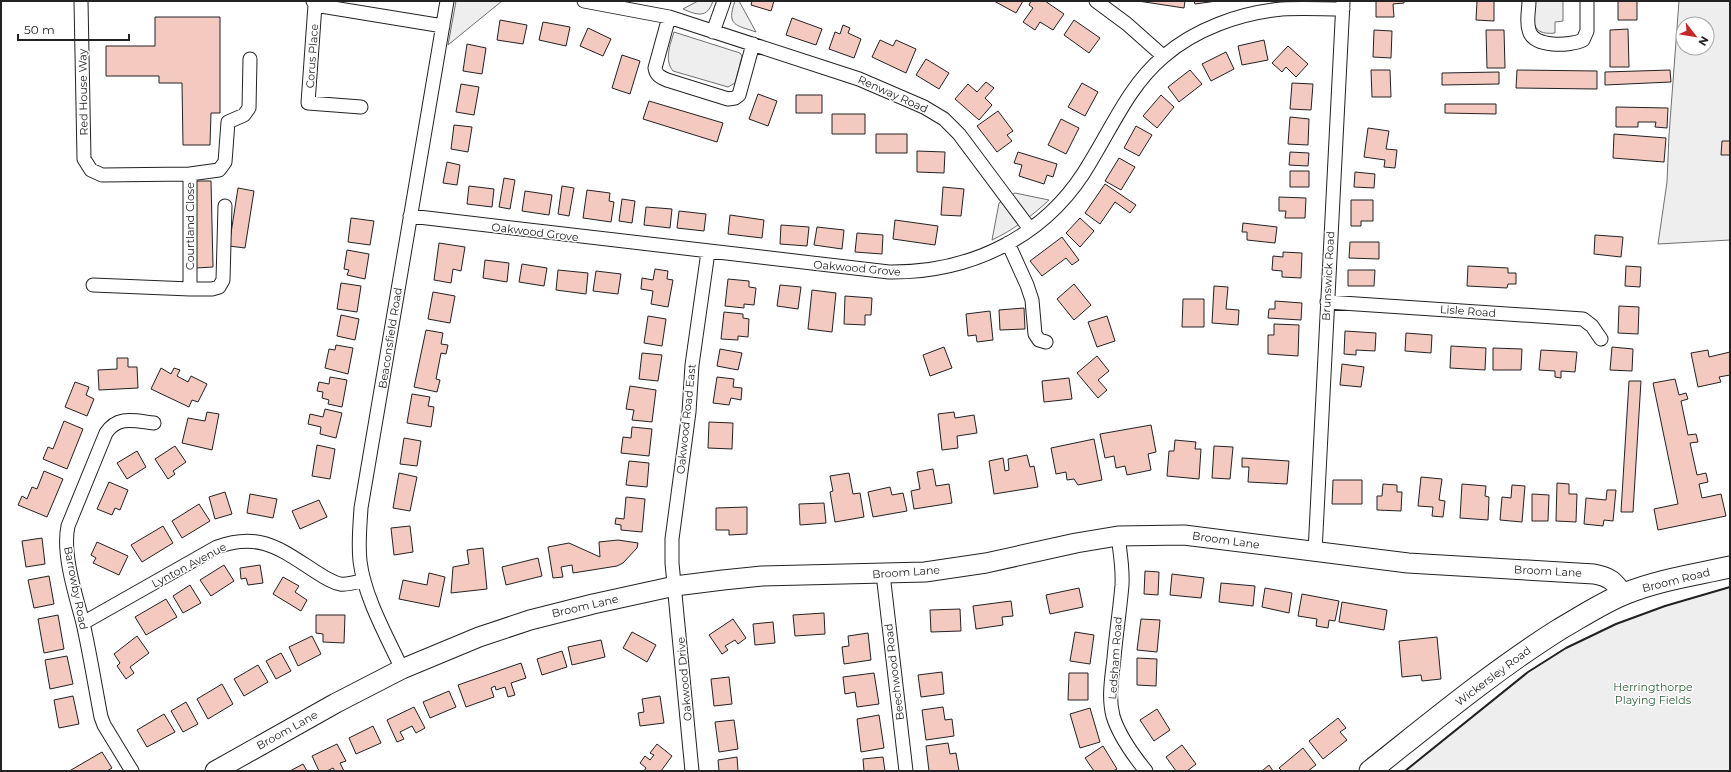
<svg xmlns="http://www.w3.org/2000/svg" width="1731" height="772" font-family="Montserrat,sans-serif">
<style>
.green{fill:#eee;stroke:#6f6f6f;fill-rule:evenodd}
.building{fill:#f3c9c0;stroke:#222}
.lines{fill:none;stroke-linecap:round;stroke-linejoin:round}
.street-casing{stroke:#222;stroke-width:15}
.secondary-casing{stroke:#222;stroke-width:21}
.primary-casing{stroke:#222;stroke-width:23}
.street{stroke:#fff;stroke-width:13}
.secondary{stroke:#fff;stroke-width:19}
.primary{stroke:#fff;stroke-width:21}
.wall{stroke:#222;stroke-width:2}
.labels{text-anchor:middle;stroke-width:3;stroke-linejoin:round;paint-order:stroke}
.street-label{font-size:11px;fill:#222;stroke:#fff}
.park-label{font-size:11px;fill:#2f5e38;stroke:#fff}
</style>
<rect width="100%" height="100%" fill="#fff"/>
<path class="green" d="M456 1H502L448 45Z
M698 1H713C707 19 697 15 683 9Z
M735 1H739L756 32C736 25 726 26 735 1Z
M1533 1H1563V21L1555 22V33C1530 36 1533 19 1533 1Z
M1679 1H1730V240L1658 244 1667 182 1669 135ZM1683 24H1707V48H1683Z
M674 32 740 53 742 56 735 83 728 87 673 71C664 60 670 45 674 32Z
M1015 193 1049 200C1032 216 1013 230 992 240L999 203Z
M1730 587V771H1405L1528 672 1566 648 1616 624 1665 606Z"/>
<path class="building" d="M752 1H774L771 11 751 5Z
M994 1H1023L1016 13Z
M1031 1H1045L1064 14 1053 30 1040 22 1035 30 1023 22 1033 8 1029 5Z
M1138 1H1185L1184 8Z
M1194 1H1217L1195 4Z
M1376 1H1404V3L1393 4 1394 17H1376Z
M1477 1H1494V21L1476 20Z
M1618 1H1637V20H1618Z
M155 17H220V113H211L210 145H183L182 83H159V76H106V46H155Z
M792 18 822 29 816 45 786 35Z
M500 20 527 25 523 44 497 40Z
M1074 20 1100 38 1089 53 1064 35Z
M543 22 570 27 566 46 539 40Z
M843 25 850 28 848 33 861 39 854 58 829 49 835 32 840 34Z
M588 28 611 39 603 56 580 46Z
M1628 29 1629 67H1610V30Z
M1374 30 1392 31 1391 58 1373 57Z
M1486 30H1504L1505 68H1487Z
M880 40 893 46 896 40 916 49 906 73 872 57Z
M1264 40 1268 60 1242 65 1238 46Z
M467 44 486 48 482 74 463 71Z
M1288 46 1308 64 1296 77 1286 67 1282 72 1272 63Z
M1226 52 1234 69 1211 81 1202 64Z
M622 55 640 61 630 94 612 88Z
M926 59 949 73 939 89 916 75Z
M1190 70 1202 84 1179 102 1168 87Z
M1371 70H1390L1391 97H1372Z
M1517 70 1597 71V89L1516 88Z
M1670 70 1671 82 1605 85V72Z
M1499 72V84L1442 85V73Z
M986 82 994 88 985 98 992 105 979 120 955 99 968 84 977 92Z
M1082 83 1098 92 1085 116 1068 107Z
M1292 83 1313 84 1311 110 1290 109Z
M461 84 479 87 474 115 456 112Z
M758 94 777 101 768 126 749 119Z
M796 95H822V113H796Z
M1161 95 1174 107 1157 128 1143 116Z
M649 101 723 123 717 142 643 119Z
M1445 104H1496V114L1445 113Z
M1616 107 1668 108 1667 128 1655 127 1656 122H1638V127H1616Z
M998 111 1013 131 1007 135 1012 141 997 152 977 126Z
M832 114H865V134H832Z
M1290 117 1309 119 1308 145 1288 144Z
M1061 119 1079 128 1066 154 1048 145Z
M454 125 472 127 468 152 451 149Z
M1136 126 1152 135 1139 156 1124 148Z
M1368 128 1389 131 1386 149 1397 150 1395 168 1384 167 1385 160 1364 157Z
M876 134H907V153H876Z
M1614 134 1666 138 1664 162 1613 158Z
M1722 141H1730V155H1721Z
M917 151 945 152 944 173 917 172Z
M1018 152 1057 164 1053 177 1047 175 1044 184 1019 176 1022 165 1014 163Z
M1290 152 1309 153 1308 166 1289 165Z
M1119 158 1135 167 1121 190 1105 181Z
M447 162 460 165 457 185 443 183Z
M1290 171H1309V187H1290Z
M1355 172 1375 174 1374 188 1354 187Z
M504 178 515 180 510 209 499 207Z
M194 181H211L213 267 196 268Z
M1105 184 1136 205 1130 213 1115 202 1100 224 1085 213Z
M469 186 494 189 492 207 467 204Z
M562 186 574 188 569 216 558 214Z
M943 187 964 189 961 216 941 215Z
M238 188 254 191 245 248 229 246Z
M587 190 610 193 609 201 614 202 611 222 583 218Z
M525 191 552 195 549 215 522 211Z
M1279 197 1306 198 1305 218H1285L1286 211H1279Z
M622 199 635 201 632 223 619 221Z
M1351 200H1373V221H1361V226H1351Z
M646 207 672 209 670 228 644 225Z
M679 211 706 214 704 231 677 228Z
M730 215 764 220 762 238 728 234Z
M351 218 374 221 370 245 348 242Z
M1080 218 1094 231 1080 247 1066 233Z
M895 220 938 226 935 245 893 239Z
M1243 223 1277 227 1275 243 1247 240V232H1242Z
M781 225 809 227 807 246 780 244Z
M817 227 844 230 842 249 814 245Z
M857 233 883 235 882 254 855 252Z
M1595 235 1623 237 1621 257 1594 254Z
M1062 237 1079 260 1072 265 1066 258 1042 276 1030 261Z
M1350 242H1379V259L1349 258Z
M439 243 465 247 461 271 453 269 451 283 434 280Z
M347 250 369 254 365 279 347 275 349 270 344 269Z
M1283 252 1302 253 1301 278 1282 277V271L1272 270 1273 256 1283 257Z
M485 260 509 263 507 282 483 278Z
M522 264 547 268 544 286 519 282Z
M1468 266 1508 268V273H1516V284H1508L1507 288 1467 286Z
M1626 266 1641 267 1640 287 1625 286Z
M655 269 668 271 667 279 673 280 668 307 651 304 653 291 641 289 642 278 653 280Z
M558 270 588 273 586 294 556 290Z
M1348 270H1375L1374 286H1348Z
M596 271 621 274 618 294 593 291Z
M728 279 749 281V287L756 288 754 305 744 304V308L725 306Z
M341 283 361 286 357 312 337 309Z
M1074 284 1091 305 1074 320 1057 299Z
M780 285 801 287 798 309 777 306Z
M1214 286 1228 287 1226 309 1239 310 1238 325 1212 323Z
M812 290 836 293 832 332 808 329Z
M433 292 455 296 450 323 428 319Z
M845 296 872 298 871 315H865V325L844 324Z
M1183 299H1204V327H1182Z
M1275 301 1302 303 1301 320 1268 318 1269 309H1275Z
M1619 306 1639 307 1638 334 1618 333Z
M1024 308 1025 329 1000 330 999 310Z
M990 311 993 340 977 342 976 335 968 336 966 314Z
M724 312 743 314V318L749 319 748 337 738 336V340L721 339Z
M341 315 359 319 355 340 337 336Z
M648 316 666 319 662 346 644 343Z
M1107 316 1115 341 1097 347 1088 322Z
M1274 324 1299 325 1298 356 1268 354V335H1274Z
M426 330 443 333 441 344 448 345 446 354 441 353 436 379 440 380 437 392 414 387Z
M1345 331 1376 333 1375 351 1356 350V355L1344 354Z
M1406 333 1432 335 1431 353 1405 351Z
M336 345 353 348 348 374 325 368 329 349 335 350Z
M1451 346 1486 348 1485 370 1450 368Z
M944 347 952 368 930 376 923 355Z
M1612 347 1633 349 1632 371 1610 370Z
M1493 348 1522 349 1521 370H1493Z
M720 349 742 353 738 370 717 366Z
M1541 350 1577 352 1575 372 1561 371V378L1555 377V371L1539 370Z
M1708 350 1709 357 1730 352V375L1719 377 1721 382 1698 387 1691 353Z
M642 353 662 355 658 381 639 379Z
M1097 356 1109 371 1098 380 1107 390 1098 398 1077 373Z
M117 358H128V367H137L138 388 99 390 98 370 117 369Z
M1342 364 1364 367 1361 387 1340 385Z
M161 368 171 374 174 368 180 370 177 376 188 382 191 376 207 384 198 402 192 400 189 407 151 389Z
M330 377 347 380 342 407 328 404 329 400 322 398 323 392 317 391 319 382 329 384Z
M717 377 734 379 733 387 742 388 741 400 731 398 729 405 713 403Z
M1069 378 1072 399 1044 402 1042 381Z
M1675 379 1679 395 1686 393 1688 399 1681 401 1688 435 1696 434 1698 442 1690 443 1697 475 1706 473 1708 482 1699 484 1702 498 1721 494 1726 516 1658 530 1654 509 1678 504 1653 383Z
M1629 381H1641L1633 512H1621Z
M75 382 89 387 86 395 94 399 87 416 65 407Z
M630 386 656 390 652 422 632 420 634 410 626 409Z
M412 394 430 397 428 406 434 407 431 427 407 423Z
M325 409 342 413 336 438 320 434 321 427 308 424 310 414 323 417Z
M207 412 219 414 212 450 182 443 188 418 205 421Z
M954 412 955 418 974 415 977 433 957 436 958 448 942 450 938 414Z
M64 421 83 429 67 469 43 459 48 447 53 449Z
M709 422 733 423 732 449 708 448Z
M1151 425 1156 452 1148 454 1151 470 1127 475 1125 466 1116 468 1114 456 1105 458 1100 434Z
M632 427 652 429 649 456 621 453 623 437 631 438Z
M404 438 421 441 417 466 400 464Z
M1094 439 1102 480 1078 485 1074 479 1067 480 1066 472 1056 474 1051 448Z
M1175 440 1196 442 1195 449H1201L1199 479 1167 476 1169 451H1174Z
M317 445 335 449 330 479 312 476Z
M175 446 186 462 173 471 175 474 168 479 155 459Z
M1214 446 1233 447 1230 479 1212 478Z
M137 451 146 467 127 479 117 463Z
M1027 455 1030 467 1034 466 1038 487 994 494 989 461 1003 458 1005 471 1009 470 1008 459Z
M1242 458 1289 461 1287 484 1248 482 1249 467H1242Z
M629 461 649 463 647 487 626 485Z
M933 469 936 486 949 484 952 503 914 509 911 491 920 489 917 472Z
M44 471 63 479 47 517 18 505 22 496 27 499 32 487 37 489Z
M399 473 417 477 410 511 393 508Z
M849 473 853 494 860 493 864 517 835 522 830 492 833 491 830 476Z
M1421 477 1442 479 1439 500 1445 501 1443 517 1432 516 1433 507 1418 506Z
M1333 480H1362V504H1332Z
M109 482 128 490 120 510 115 508 112 515 97 509Z
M1557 483 1569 484V494H1577L1576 522 1556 521Z
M1383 484 1397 485V492H1402L1401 511 1377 510V496H1382Z
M1462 484 1486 486 1485 496 1489 497 1488 520 1460 518Z
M1512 485 1525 486 1522 522 1500 520 1502 497 1511 498Z
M890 487 892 495 903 493 907 511 873 517 868 492Z
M1607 490H1616L1613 521 1604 520 1603 526 1584 524 1586 498 1606 500Z
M225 492 232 514 215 519 209 497Z
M250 494 277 499 273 518 247 513Z
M1532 494 1549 495 1548 521H1532Z
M626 497 645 499 642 532 621 530V525L615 524 616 518 624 519Z
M319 500 327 517 300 529 292 511Z
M824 503 826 523 800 525 799 504Z
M199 504 210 521 182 538 172 521Z
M747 507V534L729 535V530H716V508Z
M163 526 173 543 142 562 131 545Z
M410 526 413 552 394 555 391 528Z
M42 538 45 564 26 567 22 541Z
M618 540 638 543 637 548 623 563 617 566 573 573 572 565 561 567 563 577 553 578 548 547 569 543 600 557 599 542Z
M97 542 128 556 119 575 93 563 96 558 91 555Z
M483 548 487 589 451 593 453 567 469 564 467 550Z
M538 558 542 576 506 585 502 567Z
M224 565 234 581 211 596 200 580Z
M260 565 263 583 248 585 246 578 241 579 240 568Z
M1145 571 1159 572 1158 595 1144 594Z
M429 573 445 577 439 607 399 599 403 580 427 585Z
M1172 574 1204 578 1201 598 1170 595Z
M49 576 54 604 34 608 28 580Z
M283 577 299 586 295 592 307 600 301 611 273 594Z
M1221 583 1255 586 1253 606 1219 602Z
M190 585 201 603 183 613 173 596Z
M1079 588 1083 607 1050 614 1046 595Z
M1265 588 1292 593 1289 613 1262 607Z
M1302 594 1339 601 1335 621 1329 620 1328 628 1316 626 1317 619 1298 616Z
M166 599 177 617 146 635 135 617Z
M1011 601 1013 616 1002 617 1003 625 976 629 973 606Z
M1342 602 1387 610 1384 630 1339 622Z
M960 609 961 631 931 632 930 610Z
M824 613 825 634 795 636 793 615Z
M58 615 64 649 44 653 38 619Z
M316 615H345L344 643 323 642V634L316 633Z
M733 619 746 638 738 644 735 640 725 646 728 650 722 654 709 635Z
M1141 619 1160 620 1157 652 1137 650Z
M773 622 775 643 755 645 753 624Z
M632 632 656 645 647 662 623 648Z
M1075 632 1094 635 1090 664 1070 661Z
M868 633 871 660 844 664 842 647 849 646 848 636Z
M137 636 149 653 130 667 134 673 126 679 117 666 120 663 114 654Z
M312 636 321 654 298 666 289 647Z
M1437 637 1441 679 1422 681 1421 675 1402 677 1399 641Z
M601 640 605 657 572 665 568 647Z
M562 651 567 667 542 675 537 659Z
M281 653 291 671 276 679 266 661Z
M67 656 73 684 50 689 45 660Z
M1137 658 1157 659 1156 686 1137 685Z
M521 663 526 678 511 683 515 695 508 697 505 687 496 690 495 686 491 688 494 697 466 707 458 685Z
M258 665 268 682 244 696 234 679Z
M942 672 944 694 921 697 918 675Z
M874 673 879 704 857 707 855 692 845 694 843 677Z
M1069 673H1088V700H1068Z
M729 677 732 704 714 706 711 679Z
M222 684 233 704 208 719 197 699Z
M449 691 456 707 430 718 423 702Z
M73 696 79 724 59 728 54 700Z
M660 696 664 723 640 726 638 713 644 712 642 699Z
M186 702 198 724 183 732 171 711Z
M414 707 425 728 416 733 412 726 400 732 404 739 397 742 387 720Z
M943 707 945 720 952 719 954 736 926 740 922 710Z
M1090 708 1100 742 1080 748 1070 714Z
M1157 709 1170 730 1154 741 1140 720Z
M164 714 175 732 147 747 137 730Z
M879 715 884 748 861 752 857 719Z
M1338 718 1346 728 1340 732 1347 740 1323 759 1309 741Z
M734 720 738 749 719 752 715 722Z
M373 726 381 743 356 754 349 738Z
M948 743 950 754 956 753 959 771H929L926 746Z
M337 744 346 761 340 763 344 771H335L333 768 327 771H319L312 756Z
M657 744 672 756 661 771H644L646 768 640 763 645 756 650 760 654 755 650 753Z
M1182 745 1196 764 1187 771H1176L1166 757Z
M1103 746 1117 769 1113 771H1094L1085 758Z
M1303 748 1316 765 1308 771H1282L1279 768Z
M102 752 112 768 107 771H72L71 770Z
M737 757 738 771H719L718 760Z
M883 757 885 771H864L863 759Z
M303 764 307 771H290Z
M1269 765 1273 771H1262Z"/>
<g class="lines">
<g class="street-casing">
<path id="street" d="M81 1 84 159 91 170 102 175 190 174
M313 1 315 5 443 26
M584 1 669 17 859 79 924 107 944 119 959 134 1030 229
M1096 1 1127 24 1163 56
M1529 1C1529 10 1526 21 1529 30 1533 48 1570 46 1583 40L1587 31V1
M315 5 308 103 361 107
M669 17 655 68C656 75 660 77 667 80L728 99 735 98 739 95 753 44
M713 32 724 1
M410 216 889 272C973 273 1049 235 1091 161 1113 125 1130 85 1163 57 1195 29 1240 13 1282 9 1302 8 1323 9 1343 9
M1008 243 1027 285 1032 300 1035 334 1039 340 1046 342
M93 285 190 289H212L219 287 223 280 225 206
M190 289V174L219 170 225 162 228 122 244 115 249 108 250 59
M1327 302 1583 319 1592 326 1601 339
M1118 536C1120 552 1123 568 1122 585 1120 609 1116 634 1114 658 1112 677 1108 697 1113 716 1119 736 1133 755 1146 771
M1315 552 1343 2
M883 574 906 771
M83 623 217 547C259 532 279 548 313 570 321 575 330 582 340 584 349 585 356 582 364 580
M402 669C387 637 364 596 360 561 358 543 360 526 361 508L447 1
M132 771 104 725 101 717C95 686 90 654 83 623 76 596 62 554 68 526L106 433C118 415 135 421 154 423
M692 771 672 563V539L689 412 692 365 708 252"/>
</g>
<g class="secondary-casing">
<path id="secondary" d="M215 771 336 703 402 669 479 637 530 620 593 604 675 586 723 580 762 576 925 572 986 563 1076 543 1118 536 1184 535 1408 563 1594 574C1610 577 1614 581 1623 594"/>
</g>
<g class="primary-casing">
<path id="primary" d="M1370 771C1432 722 1493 671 1560 629 1581 617 1602 603 1624 594 1658 580 1694 575 1730 567"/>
</g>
<use href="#street" class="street"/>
<use href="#secondary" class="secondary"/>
<use href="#primary" class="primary"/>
<path class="wall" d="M1405 771 1528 672 1566 648 1616 624 1665 606 1730 587"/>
</g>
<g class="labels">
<g class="street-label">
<text transform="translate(312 56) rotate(-86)" y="4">Corus Place</text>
<text transform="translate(83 92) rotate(-91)" y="4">Red House Way</text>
<text transform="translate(893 94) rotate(24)" y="4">Renway Road</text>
<text transform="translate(190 226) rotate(-90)" y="4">Courtland Close</text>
<text transform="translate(535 232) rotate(7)" y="4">Oakwood Grove</text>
<text transform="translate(857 268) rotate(5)" y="4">Oakwood Grove</text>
<text transform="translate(1328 276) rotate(-87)" y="4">Brunswick Road</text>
<text transform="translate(1468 311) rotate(4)" y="4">Lisle Road</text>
<text transform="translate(390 338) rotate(-81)" y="4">Beaconsfield Road</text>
<text transform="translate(686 419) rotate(-84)" y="4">Oakwood Road East</text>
<text transform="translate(1226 540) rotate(8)" y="4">Broom Lane</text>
<text transform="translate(189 565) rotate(-28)" y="4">Lynton Avenue</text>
<text transform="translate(1548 571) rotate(3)" y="4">Broom Lane</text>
<text transform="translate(906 572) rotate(-4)" y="4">Broom Lane</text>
<text transform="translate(1676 580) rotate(-14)" y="4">Broom Road</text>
<text transform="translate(76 588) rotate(79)" y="4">Barrowby Road</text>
<text transform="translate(585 606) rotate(-13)" y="4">Broom Lane</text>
<text transform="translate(1115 658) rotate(-86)" y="4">Ledsham Road</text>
<text transform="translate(894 672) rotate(-97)" y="4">Beechwood Road</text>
<text transform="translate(1493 676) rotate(-37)" y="4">Wickersley Road</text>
<text transform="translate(684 679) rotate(-95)" y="4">Oakwood Drive</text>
<text transform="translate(287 730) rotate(-29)" y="4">Broom Lane</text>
</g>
<g class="park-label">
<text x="1653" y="691">Herringthorpe<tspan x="1653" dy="13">Playing Fields</tspan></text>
</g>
</g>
<rect width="1731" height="772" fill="none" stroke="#222222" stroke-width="4"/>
<g transform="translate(1695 36) rotate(121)"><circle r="19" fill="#ffffff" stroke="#a7a7a7"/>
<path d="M0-3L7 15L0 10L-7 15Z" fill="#c62828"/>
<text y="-6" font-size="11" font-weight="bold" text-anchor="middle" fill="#222222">N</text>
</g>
<path d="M18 34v6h111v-6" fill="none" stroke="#222222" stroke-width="2"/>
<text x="24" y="34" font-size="12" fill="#222222" stroke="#ffffff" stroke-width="3" paint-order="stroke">50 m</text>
</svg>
